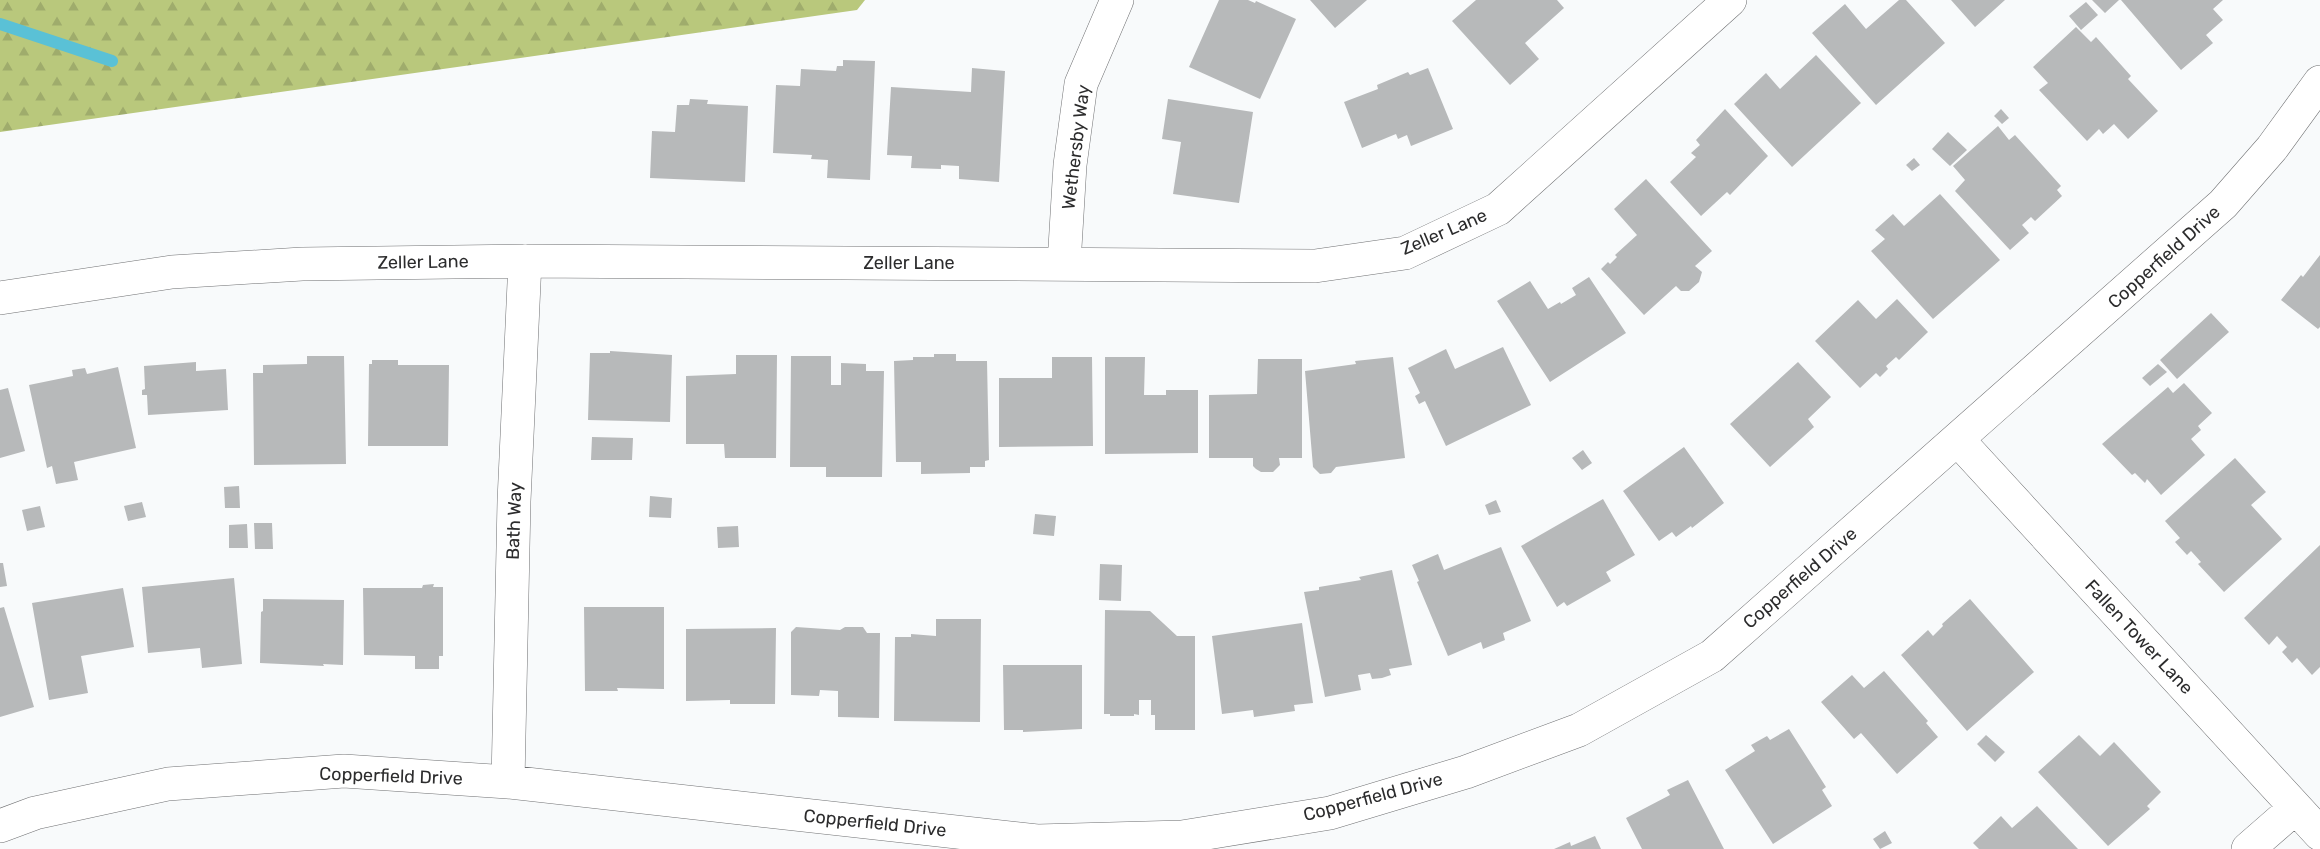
<svg xmlns="http://www.w3.org/2000/svg" width="2320" height="849" font-family="Rubik,sans-serif">
<style>
.forest{fill:url(#forest-firs)}
.lines{fill:none;stroke-linecap:round;stroke-linejoin:round}
.stream{stroke:#5ac1d6;stroke-width:12}
.building{fill:#b7b9ba}
.minor-casing{stroke:#707173;stroke-width:34}
.minor{stroke:#fff;stroke-width:33}
.labels{text-anchor:middle;stroke-width:4.5;stroke-linejoin:round;paint-order:stroke}
.street-label{font-size:18px;fill:#2c2c2d;stroke:#fff}
</style>
<defs>
<pattern id="forest-firs" width="22" height="20" patternUnits="userSpaceOnUse" patternTransform="scale(1.5)"><rect width="22" height="20" fill="#b9c87c"/><path d="M5 1l3.5 6h-7zM16 11l3.5 6h-7z" fill="#9fac6c"/></pattern>
</defs>
<rect width="100%" height="100%" fill="#f8fafb"/>
<path class="forest" d="M0 0H865L857 10 0 132Z"/>
<g class="lines">
<path class="stream" d="M0 24 112 61"/>
</g>
<path class="building" d="M1219 0H1248L1255 3 1256 1 1296 19 1260 99 1189 67Z
M1310 0H1367L1335 28Z
M1476 0H1557L1564 8 1525 43 1539 59 1510 85 1452 21Z
M1899 0H1906L1945 43 1876 105 1812 33 1845 4 1866 29Z
M1951 0H2005L1975 27Z
M2092 0H2119L2105 13Z
M2121 0H2223L2213 9 2223 20 2206 35 2213 43 2181 70Z
M2086 2 2098 15 2081 30 2069 16Z
M2076 27 2091 42 2096 37 2131 76 2128 79 2158 111 2128 139 2114 124 2103 134 2099 129 2087 141 2039 90 2048 83 2033 67Z
M1816 55 1861 103 1792 167 1734 104 1766 73 1780 89Z
M843 60 875 61 870 180 827 178 828 160 811 159 812 155 773 153 776 85 800 86 801 69 836 71 837 66H843Z
M972 68 1005 71 999 182 959 179V166L941 165V169L911 168 912 156 887 155 891 87 971 92Z
M1428 68 1453 129 1411 146 1407 135 1398 139 1396 134 1362 148 1344 102 1378 89 1377 85 1408 72 1410 75Z
M690 99 708 100 707 104 748 106 745 182 650 178 652 131 675 132 677 105H689Z
M1168 99 1253 112 1239 203 1173 194 1181 142 1162 139Z
M1725 109 1768 156 1730 195 1727 192 1701 216 1670 182 1696 157 1691 153 1700 145 1696 140Z
M2001 109 2009 118 2002 124 1994 116Z
M1998 126 2009 140 2015 135 2061 186 2057 190 2062 196 2035 221 2031 217 2022 225 2029 233 2010 250 1955 191 1965 180 1953 166Z
M1948 132 1967 150 1950 166 1932 149Z
M1914 158 1920 165 1912 171 1906 165Z
M1646 179 1712 251 1695 266 1702 272 1699 282 1689 291H1681L1676 286 1644 315 1601 269 1608 262 1610 264 1617 257 1615 255 1637 235 1614 209Z
M1940 194 2000 260 1933 319 1871 251 1885 239 1875 230 1893 214 1904 226Z
M2320 255V327L2318 329 2281 300 2301 275 2303 277Z
M1589 277 1626 333 1550 382 1497 301 1530 281 1548 309 1560 302 1561 304 1576 295 1572 288Z
M1897 299 1928 332 1899 360 1896 357 1886 366 1888 369 1880 377 1876 373 1860 388 1815 341 1858 300 1876 319Z
M2211 313 2229 332 2177 379 2160 360Z
M1503 347 1531 405 1446 446 1425 401 1419 404 1415 396 1420 393 1408 368 1446 349 1455 369Z
M610 351 672 355 670 422 588 420 590 353H610Z
M934 354H956V361H987L989 460 985 461V467H970V473L921 474V462H896L894 361 913 360V357H934Z
M736 355H777L776 458H725L724 444H686V376L736 374Z
M307 356H344L346 464 254 465 253 373H263V365L307 364Z
M791 356H831V385H841V363L866 364V371H884L882 477H826V467H790Z
M1052 357H1092L1093 446 999 447V378H1052Z
M1105 357H1145L1144 395H1166V390H1198V453L1105 454Z
M1393 357 1405 458 1336 467 1331 473 1320 474 1313 467 1305 371 1356 364 1355 361Z
M1258 359H1302V458H1279L1280 465 1273 472H1261L1256 469 1253 466V458H1209V395L1257 394Z
M372 360H398V365H449L448 446H368L369 364H372Z
M196 362V371L226 369 228 410 148 415 147 395H142V390L145 389 144 366Z
M1798 362 1831 397 1808 419 1814 427 1770 467 1730 424Z
M2158 364 2167 372 2150 386 2142 378Z
M118 367 136 448 74 462 78 480 56 484 52 466 47 468 29 385 73 376 72 370 85 368 87 374Z
M2184 383 2212 413 2198 426 2201 430 2191 439 2205 455 2161 495 2147 479 2145 483 2135 473 2132 475 2102 444 2168 387 2173 393Z
M8 388 25 451 0 458V390Z
M592 437 633 438 632 460H591Z
M1684 447 1724 503 1692 528 1691 526 1676 537 1672 532 1659 541 1623 491Z
M1583 450 1592 463 1582 470 1572 458Z
M2235 458 2266 492 2251 505 2282 539 2224 592 2198 564 2201 562 2191 551 2187 555 2175 542 2180 538 2165 521Z
M239 486 240 508H225L224 487Z
M650 496 672 498 671 518 649 517Z
M1603 499 1635 555 1606 572 1611 581 1567 606 1564 602 1557 607 1521 546Z
M1496 500 1501 512 1489 515 1485 505Z
M142 502 146 517 128 521 124 506Z
M40 506 45 527 27 531 22 510Z
M1035 514 1056 516 1054 536 1033 534Z
M254 523H272L273 549H255Z
M247 524 248 548H229V525Z
M738 526 739 547 718 548 717 527Z
M2320 545V667L2312 675 2297 658 2292 663 2282 652 2287 647 2277 636 2269 645 2244 618Z
M1501 547 1531 621 1503 633 1505 640 1483 649 1481 642 1448 656 1417 582 1419 581 1412 565 1438 554 1444 570Z
M0 563H3L7 586 0 587Z
M1100 564 1122 565 1121 601 1099 600Z
M1392 570 1412 665 1389 669 1391 675 1382 678 1372 679 1370 673 1358 675 1361 690 1325 697 1304 592 1319 590V587L1361 580 1359 577Z
M234 578 242 664 202 668 200 648 148 653 142 587Z
M434 584 433 587H443V656H439V669H415V656L364 655 363 588H422L423 585Z
M123 588 134 647 81 656 88 693 49 700 32 603Z
M263 599 344 600 343 665 323 664 324 666 260 663 261 612 263 611Z
M1970 599 2034 672 1967 731 1901 655 1928 630 1933 636 1943 626 1942 624Z
M4 607 34 707 0 717V608Z
M584 607H664V689L617 688 618 691H585Z
M1105 610 1150 611 1177 636H1195V730H1155V715H1151V700H1139V715L1134 714V716H1110V714H1104Z
M936 619H981L980 722 894 721 895 637H911V634L936 636Z
M1302 623 1313 703 1294 705 1295 711 1268 715 1254 717 1253 710 1222 714 1212 636Z
M796 627 840 630 845 627H863L867 633H880L879 718 838 717V691L820 690 819 696 791 695V632Z
M776 628 775 704H730V700L686 701V629Z
M1003 665H1082V729L1023 732V730H1004Z
M1884 671 1928 721 1926 723 1938 737 1897 774 1861 733 1854 739 1821 702 1852 675 1864 688Z
M1789 729 1826 787 1822 790 1832 806 1773 844 1725 770 1755 751 1751 745 1767 736 1770 740Z
M1986 735 2005 752 1995 762 1977 744Z
M2079 735 2100 756 2114 742 2161 792 2147 806 2150 809 2108 846 2038 772Z
M1688 780 1724 849H1642L1626 818 1670 795 1667 790Z
M2037 806 2078 849H1979L1973 843 2001 816 2012 828Z
M1885 831 1892 843 1880 849 1873 839Z
M1595 836 1601 849H1554L1570 842 1571 846Z"/>
<g class="lines">
<g class="minor-casing">
<path id="minor" d="M1064 264 1070 165 1081 84 1117 0
M0 298 172 272 302 264 525 261 1315 266 1405 253 1498 209 1730 0
M1958 440 2320 834
M508 782 514 501 525 261
M0 826 35 813 168 784 344 771 508 782 1037 841 1182 837 1330 813 1466 772 1579 730 1712 656 2223 204 2272 148 2320 82
M2248 849 2295 808"/>
</g>
<use href="#minor" class="minor"/>
</g>
<g class="labels">
<g class="street-label">
<text transform="translate(1076 147) rotate(-83)" y="6">Wethersby Way</text>
<text transform="translate(1444 232) rotate(-23)" y="6">Zeller Lane</text>
<text transform="translate(2164 257) rotate(-42)" y="6">Copperfield Drive</text>
<text transform="translate(423 262) rotate(-1)" y="6">Zeller Lane</text>
<text x="909" y="269">Zeller Lane</text>
<text transform="translate(514 521) rotate(-88)" y="6">Bath Way</text>
<text transform="translate(1800 578) rotate(-41)" y="6">Copperfield Drive</text>
<text transform="translate(2139 637) rotate(47)" y="6">Fallen Tower Lane</text>
<text transform="translate(391 776) rotate(2)" y="6">Copperfield Drive</text>
<text transform="translate(1373 797) rotate(-15)" y="6">Copperfield Drive</text>
<text transform="translate(875 823) rotate(6)" y="6">Copperfield Drive</text>
</g>
</g>
</svg>
